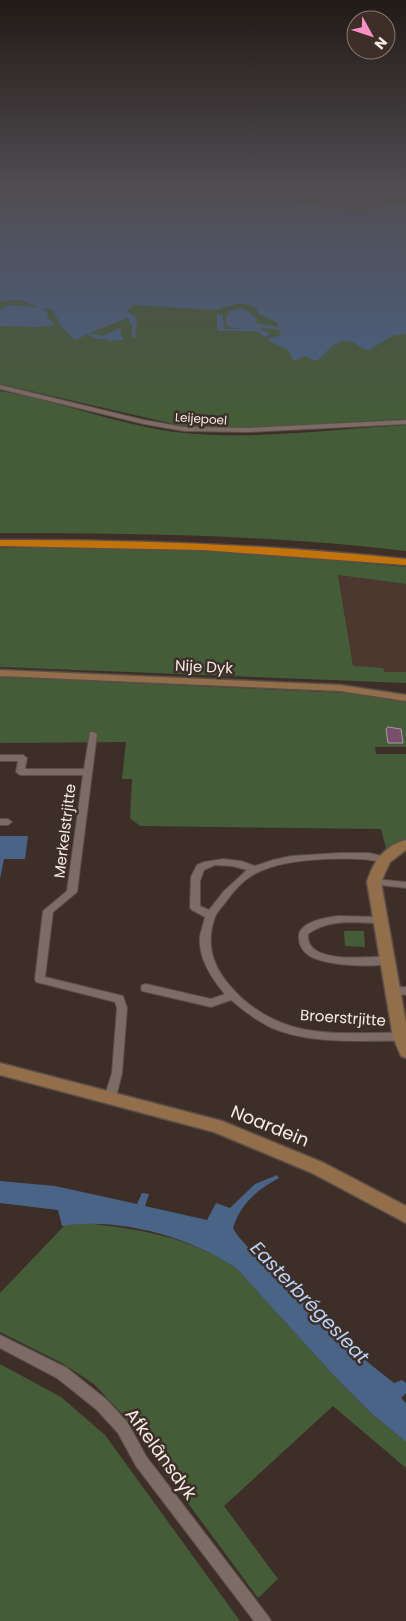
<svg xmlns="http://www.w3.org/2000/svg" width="406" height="1621" font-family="Poppins,sans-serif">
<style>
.built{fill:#4c382f}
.green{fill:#455c38}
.water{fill:#4a6488}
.building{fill:#78506b;stroke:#aa9aa4}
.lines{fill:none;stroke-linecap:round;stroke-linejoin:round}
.street-casing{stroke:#5a4e48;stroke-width:2}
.secondary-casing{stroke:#5a4e48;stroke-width:3}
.highway-casing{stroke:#5a4e48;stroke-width:3}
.street{fill:#7d6c65;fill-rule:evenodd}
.secondary{fill:#926e4a;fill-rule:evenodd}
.highway{fill:#c2740b;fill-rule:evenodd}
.labels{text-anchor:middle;stroke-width:5;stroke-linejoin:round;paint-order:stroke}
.far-street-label{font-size:12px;fill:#f5ebe6;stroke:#3d2f28}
.street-label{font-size:15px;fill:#f5ebe6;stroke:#3d2f28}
.near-street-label{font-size:18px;fill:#f5ebe6;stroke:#3d2f28}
.near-water-label{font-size:19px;font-style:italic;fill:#bad4f8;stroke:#3d2f28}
</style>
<rect width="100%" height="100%" fill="#3d2f28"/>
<path class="built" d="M338 575 406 584V672H383V668L353 667Z"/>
<path class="green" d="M0 190H406V419L264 427H187L0 384Z
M0 391C62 401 122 427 185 433 254 440 336 429 406 425V551C271 535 136 533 0 533Z
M82 547 222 550 406 567V584L338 575 353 666 383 668 384 672H406V683L0 667V548Z
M0 677 370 694 406 701V747H375L376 754H406V839L387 852 381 829 140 826 130 818 132 779H122L126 742 0 743Z
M344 931H364L365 947 345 946Z
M85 1223C139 1229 193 1237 238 1270L336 1378 371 1413 406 1442V1468L333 1406 224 1506 278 1579 258 1598 123 1415 94 1384 60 1362 0 1332V1293L65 1225Z
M0 1364 61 1397 105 1435 240 1621H0Z"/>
<path class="water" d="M0 190H264L272 196 285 200 356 212H367L382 206 406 205V334L394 335 369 350C360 350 356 341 347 341 330 340 324 359 315 361L305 356 294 361 288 350 269 341 268 339 281 335 279 330C262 326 241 332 228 326L225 322 229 311 240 308 246 310 258 320 255 323 278 327 277 322 260 315 255 307 240 303 215 310 134 305 127 311 137 318 135 338H132V326L128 318 89 333 102 336 121 328V336L124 339 122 340 104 341 109 339H96L88 334 75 340 62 328 52 309 41 308 47 311 48 319 55 323 53 325 37 327 0 326V310L7 305 39 307 19 300 0 301Z
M217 313 222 314 225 329H260L269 333 268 336 265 337 257 331H219L217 330Z
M0 836H28L25 859H4L0 879Z
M277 1175 279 1178C257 1190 241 1203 233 1228 244 1249 273 1267 292 1282 298 1287 305 1302 312 1309 338 1337 364 1360 394 1383L402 1380 406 1383V1393L401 1398 406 1403V1442L371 1413 336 1378 238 1270C193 1237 118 1217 62 1226L58 1210 0 1203V1181L55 1186 137 1204 142 1193 149 1194 145 1206 207 1220 216 1203 230 1208 255 1184Z"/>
<path class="building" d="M388 727 401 729 403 743H388L386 729Z"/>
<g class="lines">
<g class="street-casing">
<path id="street" d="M0 385 144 420 184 427 248 428 406 420V424L248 432 184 431 144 424 0 389Z
M90 732H93L97 734 77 892 53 912 45 977 119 995 123 996 127 1008 122 1073 116 1098 114 1101 110 1103 106 1101 104 1098 112 1073 117 1008 115 1002 40 983 36 982 35 979 43 911 67 891 83 775H20L16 772 18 761H0V755H23L27 758 25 769H84Z
M0 819H8L12 822 8 825H0Z
M340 853H369L386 857 388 859 383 862C355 856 293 858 266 869 250 874 238 885 228 899 224 905 217 911 215 917 205 944 213 967 231 987 248 1007 273 1022 298 1028 331 1036 367 1032 401 1033L405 1034 406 1036 405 1040 401 1041C358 1040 313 1045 272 1028 257 1021 244 1011 231 1000L211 1007 142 991 141 988 142 985 146 984 211 999 225 994C212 979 198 958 200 936 201 930 204 923 205 917L192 910 190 908 191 877 197 865 204 862 223 859 241 861 255 866 273 860 291 856ZM215 865 232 866 247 870 224 891 209 910 200 906V881L204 870Z
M374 879 406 882V888L371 884 369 882 371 880Z
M339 916 380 917 383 918 385 920 383 922 380 923C356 923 329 918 308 934 308 937 308 940 309 942 316 963 369 957 387 956L391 957 392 960 391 963C374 968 321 966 307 954 302 950 299 944 299 938 297 922 327 917 339 916Z
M394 987H406V995L390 994 389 991 390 988Z
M0 1335 67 1368 107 1400 128 1423 146 1456 268 1616 271 1621H254L136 1466 118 1433 97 1410 57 1378 0 1348Z"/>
</g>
<g class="secondary-casing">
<path id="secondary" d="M0 670 340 685 406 695V701L340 691 0 676Z
M406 840V850L390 862 381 882 406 1023V1058L401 1056 393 1037 367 882C373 862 385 845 406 840Z
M0 1063 222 1121 324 1163 406 1206V1223L312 1173 214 1132 0 1075Z"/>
</g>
<g class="highway-casing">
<path id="highway" d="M0 540C136 539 271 545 406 559V565L203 550 0 546Z"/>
</g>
<use href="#street" class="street"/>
<use href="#secondary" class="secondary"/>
<use href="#highway" class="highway"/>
</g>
<linearGradient id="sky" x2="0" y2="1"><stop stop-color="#221a16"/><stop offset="0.46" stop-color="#514d53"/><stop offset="1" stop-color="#514d53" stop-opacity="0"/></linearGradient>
<rect width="406" height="417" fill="url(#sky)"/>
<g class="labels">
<g class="far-street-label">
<text transform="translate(201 419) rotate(4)" y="4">Leijepoel</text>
</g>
<g class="street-label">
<text transform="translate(204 667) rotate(3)" y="5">Nije Dyk</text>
<text transform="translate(65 831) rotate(-83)" y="5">Merkelstrjitte</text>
<text transform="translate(343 1018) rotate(4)" y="5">Broerstrjitte</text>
</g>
<g class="near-street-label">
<text transform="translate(270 1126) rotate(22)" y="6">Noardein</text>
<text transform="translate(161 1454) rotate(54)" y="6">Afkelânsdyk</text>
</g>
<g class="near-water-label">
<text transform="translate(310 1302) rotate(46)" y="7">Easterbrégesleat</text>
</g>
</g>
<g transform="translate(371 35) rotate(130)"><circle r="24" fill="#3d2f28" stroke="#877a74"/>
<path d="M0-4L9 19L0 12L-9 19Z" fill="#fb8fc4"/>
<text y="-8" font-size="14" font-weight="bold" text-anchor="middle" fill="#f5ebe6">N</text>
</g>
</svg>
